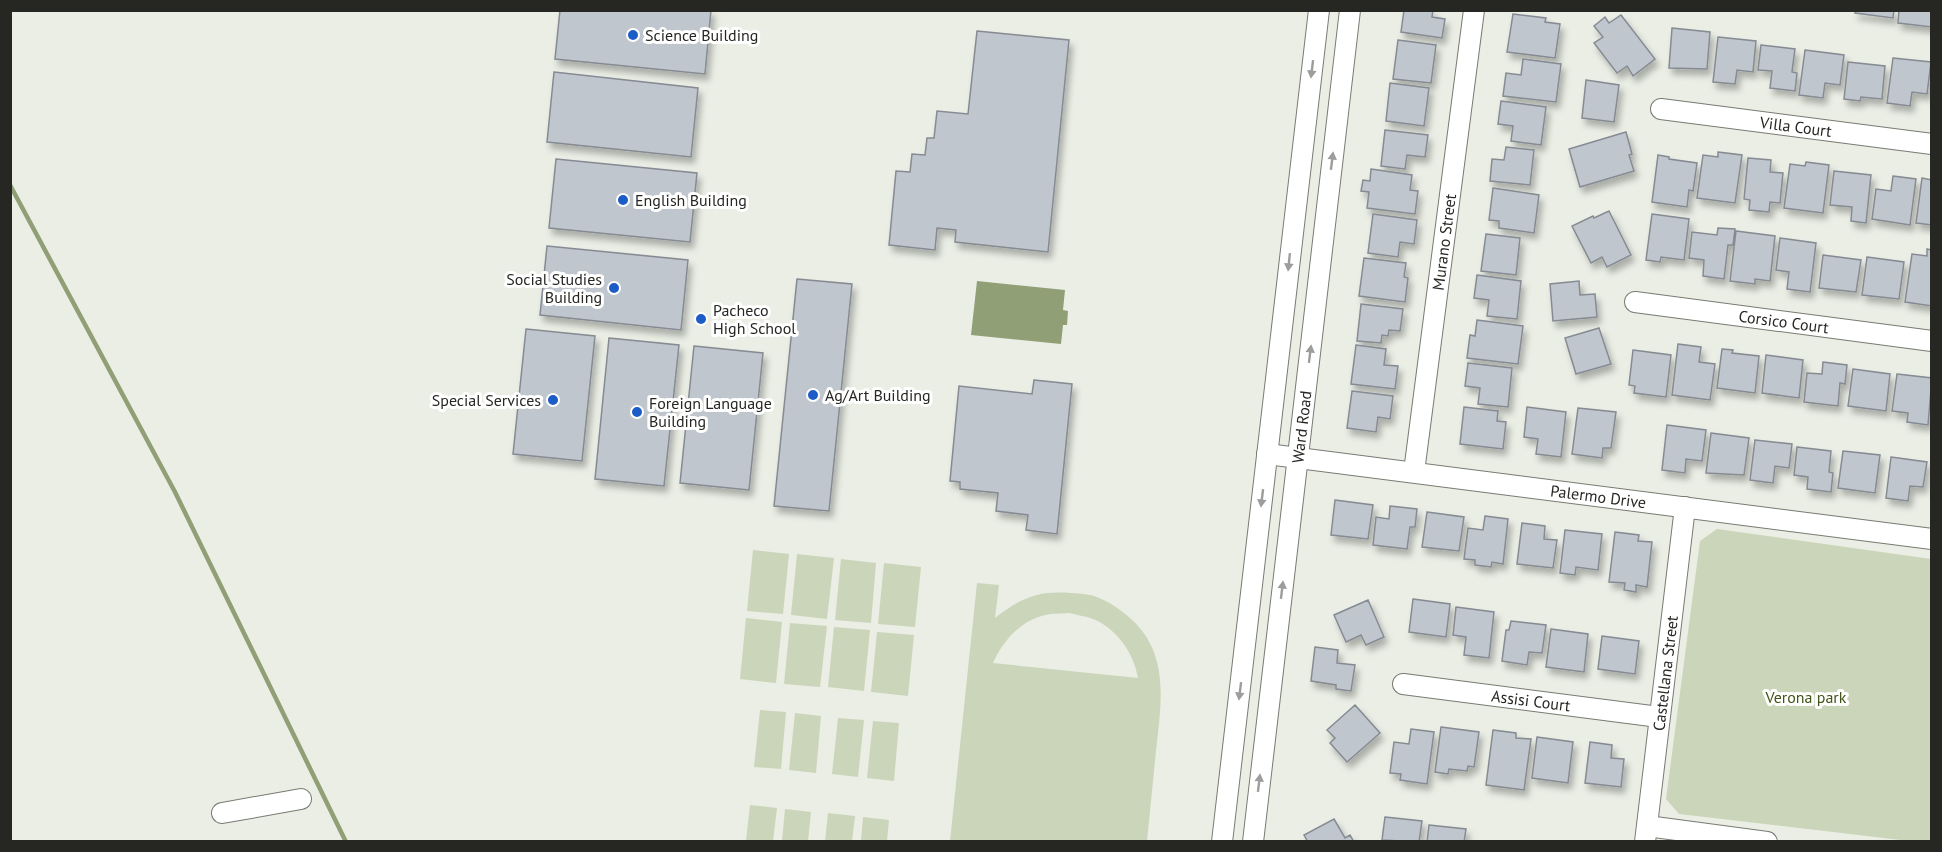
<svg xmlns="http://www.w3.org/2000/svg" width="1942" height="852" font-family="'PT Sans',sans-serif">
<style>
.green{fill:#cbd5b9;fill-rule:evenodd}
.water{fill:#909f76}
.lines{fill:none;stroke-linecap:round;stroke-linejoin:round}
.stream{stroke:#909f76;stroke-width:4.5}
.building{fill:#c0c6ce;stroke:#868b93;stroke-width:1.5;filter:url(#shadow)}
.minor-casing{stroke:#777b72;stroke-width:22}
.minor{stroke:#fff;stroke-width:20}
.oneway{fill:#9d9e9c}
.poi-dot{fill:#1c5cc7;stroke:#fff;stroke-width:2}
.labels{text-anchor:middle;stroke-width:6;stroke-linejoin:round;paint-order:stroke}
.poi-label{font-size:16px;fill:#262723;stroke:#fff;text-anchor:start}
.street-label{font-size:16px;fill:#262723;stroke:#fff}
.park-label{font-size:16px;fill:#435617;stroke:#fff}
</style>
<defs>
<filter id="shadow"><feDropShadow dx="3.5" dy="6" stdDeviation="3" flood-color="#0004"/></filter>
</defs>
<rect width="100%" height="100%" fill="#eaeee5"/>
<path class="green" d="M1717 529 1931 559V841H1909L1679 814 1666 799 1700 541Z
M753 550 789 554 783 614 747 611Z
M797 554 834 558 827 619 791 615Z
M841 559 876 563 871 623 835 620Z
M884 563 921 567 915 627 878 624Z
M977 583 999 585 995 618C1027 593 1044 590 1083 594 1097 595 1109 602 1120 610 1171 646 1162 697 1156 751 1153 781 1150 811 1147 841H950ZM1069 613C1077 615 1085 616 1093 619 1116 628 1134 653 1138 678L993 663C1003 641 1020 621 1045 615 1052 613 1061 614 1069 613Z
M746 618 782 622 776 683 740 679Z
M790 623 827 626 820 687 784 684Z
M834 627 870 630 864 691 828 687Z
M877 632 914 635 908 696 871 692Z
M760 710 786 712 781 769 754 767Z
M795 713 821 716 816 773 789 770Z
M838 718 864 720 858 777 832 774Z
M873 721 899 723 894 781 867 778Z
M750 805 777 808 773 841H746Z
M785 809 811 812 808 841H782Z
M828 813 855 816 852 841H825Z
M863 817 889 820 887 841H861Z"/>
<path class="water" d="M977 281 1065 290 1063 310 1068 311 1067 325H1063L1061 344 971 335Z"/>
<g class="lines">
<path class="stream" d="M10 185 175 492 346 842"/>
</g>
<path class="building" d="M560 10H711L705 74 555 59Z
M1404 10H1433L1432 17 1445 19 1442 38 1401 32Z
M1855 10H1894L1893 18 1855 13Z
M1899 10H1932V27L1898 23Z
M1513 14 1546 18 1545 22 1560 24 1555 58 1507 52Z
M1621 15 1655 59 1633 76 1627 66 1617 73 1594 43 1603 37 1594 26 1605 17 1609 23Z
M1672 28 1710 32 1707 69 1669 68Z
M977 31 1069 40 1048 252 955 242 956 230 937 228 935 250 889 245 896 171 910 172 912 154 925 155 927 138H934L937 111 968 114Z
M1718 37 1756 41 1753 72 1737 70 1735 84 1713 82Z
M1398 40 1436 45 1431 83 1393 79Z
M1761 45 1795 49 1792 72 1797 73 1795 91 1770 88 1772 71 1758 70Z
M1805 50 1844 55 1840 85 1825 83 1823 98 1799 95Z
M1893 58 1931 62 1927 94 1912 92 1910 106 1887 103Z
M1523 59 1561 64 1556 102 1503 96 1506 73 1521 75Z
M1848 62 1885 66 1882 99 1861 97 1860 101 1844 99Z
M554 72 698 88 691 157 547 142Z
M1586 80 1619 85 1614 122 1582 118Z
M1390 83 1429 88 1424 126 1386 121Z
M1501 101 1546 107 1541 145 1511 141 1513 126 1498 124Z
M1385 130 1428 135 1425 157 1407 155 1405 169 1381 166Z
M1626 132 1632 154 1629 155 1634 171 1580 187 1569 149Z
M1506 147 1534 150 1530 185 1490 181 1492 159 1504 160Z
M1718 152 1742 155 1735 203 1697 198 1703 155 1718 157Z
M1658 155 1669 157V159L1697 163 1693 191 1689 190 1687 207 1652 202Z
M1748 158 1771 160 1770 172 1783 173 1780 203 1770 202 1769 212 1749 210 1750 200 1744 199Z
M556 159 697 173 690 242 549 228Z
M1806 162 1829 165 1823 213 1784 208 1790 164 1805 166Z
M1371 169 1412 175 1410 190 1418 191 1415 214 1367 208 1369 192 1361 191 1363 180 1370 181Z
M1834 171 1871 175 1866 223 1851 221 1852 207 1830 205Z
M1893 176 1916 179 1910 225 1872 219 1876 189 1891 191Z
M1922 178 1932 180V225L1916 223Z
M1493 188 1539 195 1534 233 1499 228V221L1489 220Z
M1609 211 1631 255 1607 267 1602 257 1591 263 1572 226 1593 216 1594 218Z
M1373 214 1417 220 1414 244 1400 242 1398 257 1368 253Z
M1652 214 1689 219 1684 260 1661 257 1660 262 1646 260Z
M1718 228 1735 229 1733 245H1728L1724 279 1703 276 1704 260 1689 258 1692 232 1717 235Z
M1736 231 1775 236 1770 281 1755 279V284L1730 281Z
M1486 234 1520 238 1516 275 1481 271Z
M1780 238 1816 243 1810 292 1787 289 1789 272 1776 270Z
M547 246 688 260 681 330 540 315Z
M1927 249 1932 250V306L1905 302 1912 254 1927 256Z
M1823 255 1861 260 1856 292 1819 288Z
M1867 257 1904 262 1899 299 1862 295Z
M1364 258 1406 263 1404 277 1408 278 1405 302 1359 296Z
M1477 275 1521 281 1517 319 1487 316 1489 300 1474 298Z
M797 279 852 284 829 511 774 506Z
M1579 281 1580 295 1595 294 1597 317 1553 321 1550 284Z
M1361 304 1403 309 1400 331 1389 330 1388 336 1382 335 1381 343 1357 341Z
M1477 320 1523 326 1518 364 1467 358 1470 335 1475 336Z
M1599 328 1611 364 1576 374 1565 338Z
M526 329 595 336 582 461 513 454Z
M609 338 679 345 664 486 595 479Z
M1678 344 1701 347 1699 362 1715 364 1710 400 1672 395Z
M1356 345 1386 349 1384 365 1398 366 1395 389 1351 384Z
M694 346 763 353 749 490 680 483Z
M1722 349 1733 350 1732 353 1759 356 1755 393 1717 388Z
M1633 350 1671 355 1666 397 1634 393 1635 386 1629 385Z
M1766 355 1803 360 1799 398 1762 393Z
M1823 362 1847 365 1845 384 1840 383 1838 406 1804 402 1807 373 1822 374Z
M1468 363 1512 368 1508 407 1478 404 1480 388 1465 386Z
M1853 369 1890 374 1886 411 1848 406Z
M1897 374 1932 378 1928 425 1907 422 1908 413 1892 411Z
M1034 380 1072 384 1057 534 1026 530 1028 515 996 511 998 493 960 489V482L950 481 959 386 1032 394Z
M1352 391 1393 396 1390 419 1378 417 1376 432 1347 428Z
M1464 407 1498 411 1497 421 1506 422 1503 449 1460 444Z
M1527 407 1566 412 1561 457 1536 454 1538 439 1524 437Z
M1578 408 1616 412 1611 448H1603L1602 458 1572 454Z
M1667 425 1706 430 1702 461 1686 459 1685 473 1662 470Z
M1711 433 1749 438 1744 475 1706 473Z
M1755 440 1792 444 1789 468 1775 466 1773 483 1750 480Z
M1797 447 1831 451 1829 472 1833 473 1831 492 1807 489 1808 477 1794 475Z
M1843 451 1880 455 1875 493 1838 488Z
M1891 457 1927 462 1923 487 1910 486 1908 501 1886 498Z
M1335 500 1373 505 1368 539 1331 535Z
M1390 506 1417 509 1415 527H1410L1407 549 1373 545 1376 517 1389 519Z
M1427 512 1464 517 1459 551 1422 547Z
M1485 516 1508 519 1503 564 1492 562 1491 567 1475 565V560L1464 559 1468 528 1483 530Z
M1522 523 1545 526 1544 539 1557 540 1553 568 1517 564Z
M1565 530 1602 534 1598 570 1576 567 1575 575 1560 573Z
M1615 532 1639 535 1638 541 1652 542 1647 587 1636 585V592L1624 590 1625 583 1609 582Z
M1413 599 1450 604 1446 637 1409 632Z
M1368 600 1384 637 1366 645 1361 635 1346 642 1334 615Z
M1456 607 1494 612 1489 658 1464 655 1466 637 1453 635Z
M1511 621 1546 625 1542 653 1529 652 1527 665 1502 661 1506 630H1509Z
M1551 629 1588 634 1584 672 1546 667Z
M1602 636 1639 641 1635 674 1598 669Z
M1315 647 1338 650 1337 663 1355 665 1351 691 1336 689V685L1311 681Z
M1355 705 1380 733 1347 762 1330 743 1335 738 1327 730Z
M1441 727 1479 732 1474 767 1468 766 1467 771 1449 769 1448 774 1435 772Z
M1411 729 1434 732 1427 784 1400 780 1401 774 1390 773 1394 742 1409 744Z
M1493 730 1516 733V738L1531 739 1524 790 1486 785Z
M1537 737 1573 742 1568 783 1532 778Z
M1590 742 1612 745 1611 758 1624 759 1621 787 1585 783Z
M1385 817 1422 821 1419 842 1382 840Z
M1334 819 1345 838 1350 835 1354 842H1308L1304 835Z
M1429 825 1466 829 1464 842H1427Z"/>
<g class="lines">
<g class="minor-casing">
<g id="minor">
<path id="s1" d="M1661 109 1932 144"/>
<path id="s2" d="M1635 302 1932 341"/>
<path id="s3" d="M1267 454 1932 539"/>
<path id="s4" d="M1414 472 1474 10"/>
<path id="s5" d="M1403 684 1659 717"/>
<path d="M222 813 301 799"/>
<path d="M1647 826 1767 842"/>
<path d="M1222 842 1319 10"/>
<path id="s6" d="M1253 842 1350 10"/>
<path id="s7" d="M1645 842 1685 507"/>
</g>
</g>
<use href="#minor" class="minor"/>
</g>
<defs><path id="oneway-solid" d="M-6-.8H1V-3.2L6.5 0L1 3.2V.8H-6Z" transform="scale(1.5)"/></defs>
<g class="oneway">
<use href="#oneway-solid" transform="translate(1312 69) rotate(97)"/>
<use href="#oneway-solid" transform="translate(1332 161) rotate(-83)"/>
<use href="#oneway-solid" transform="translate(1289 262) rotate(96)"/>
<use href="#oneway-solid" transform="translate(1310 354) rotate(-83)"/>
<use href="#oneway-solid" transform="translate(1262 498) rotate(97)"/>
<use href="#oneway-solid" transform="translate(1282 590) rotate(-83)"/>
<use href="#oneway-solid" transform="translate(1240 691) rotate(97)"/>
<use href="#oneway-solid" transform="translate(1259 783) rotate(-83)"/>
</g>
<g class="poi-dot">
<circle cx="633" cy="35" r="6"/>
<circle cx="623" cy="200" r="6"/>
<circle cx="614" cy="288" r="6"/>
<circle cx="701" cy="319" r="6"/>
<circle cx="813" cy="395" r="6"/>
<circle cx="553" cy="400" r="6"/>
<circle cx="637" cy="412" r="6"/>
</g>
<g class="labels">
<g class="poi-label">
<text x="645" y="41">Science Building</text>
<text x="635" y="206">English Building</text>
<text x="602" y="285" text-anchor="end">Social Studies<tspan x="602" dy="18">Building</tspan></text>
<text x="713" y="316">Pacheco<tspan x="713" dy="18">High School</tspan></text>
<text x="825" y="401">Ag/Art Building</text>
<text x="541" y="406" text-anchor="end">Special Services</text>
<text x="649" y="409">Foreign Language<tspan x="649" dy="18">Building</tspan></text>
</g>
<g class="street-label">
<text dy="6" stroke="none"><textPath href="#s1" startOffset="136">Villa Court</textPath></text>
<text dy="6" stroke="none"><textPath href="#s4" startOffset="232">Murano Street</textPath></text>
<text dy="6" stroke="none"><textPath href="#s2" startOffset="150">Corsico Court</textPath></text>
<text dy="6" stroke="none"><textPath href="#s6" startOffset="418">Ward Road</textPath></text>
<text dy="6" stroke="none"><textPath href="#s3" startOffset="334">Palermo Drive</textPath></text>
<text dy="6" stroke="none"><textPath href="#s7" startOffset="170">Castellana Street</textPath></text>
<text dy="6" stroke="none"><textPath href="#s5" startOffset="129">Assisi Court</textPath></text>
</g>
<g class="park-label">
<text x="1806" y="703">Verona park</text>
</g>
</g>
<rect width="1942" height="852" fill="none" stroke="#262723" stroke-width="24"/>
</svg>
